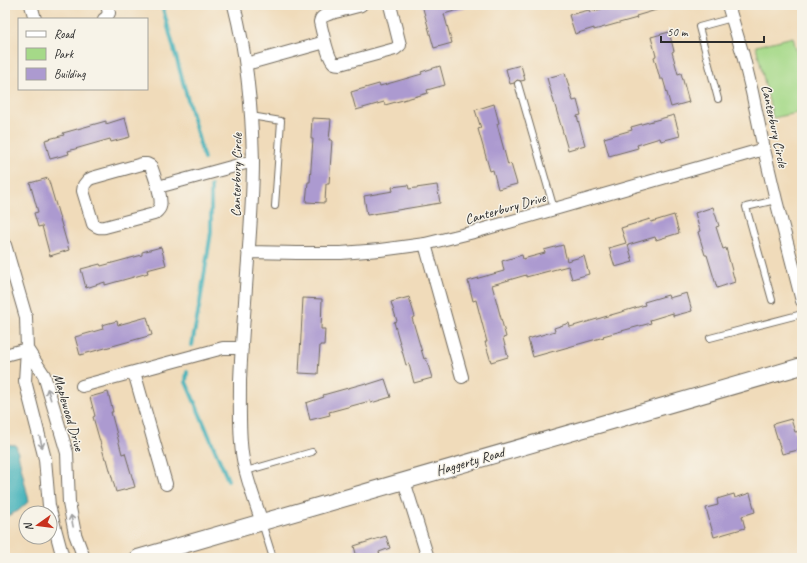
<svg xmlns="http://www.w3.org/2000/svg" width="807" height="563" font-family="Caveat,sans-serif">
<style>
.green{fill:#a5d988;stroke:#68825a}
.water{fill:#41b1b9;stroke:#366e72}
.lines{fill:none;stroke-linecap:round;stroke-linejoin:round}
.stream{stroke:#41b1b9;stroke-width:4}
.building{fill:#ac9ad0}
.service-casing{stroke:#70695d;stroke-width:8}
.minor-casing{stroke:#70695d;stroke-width:14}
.secondary-casing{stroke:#70695d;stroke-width:18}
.service{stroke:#fff;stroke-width:6}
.minor{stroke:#fff;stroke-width:12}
.secondary{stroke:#fff;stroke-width:16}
.oneway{stroke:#a0a0a0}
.labels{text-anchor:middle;stroke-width:3;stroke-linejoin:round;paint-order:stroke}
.street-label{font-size:14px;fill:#2b2b2b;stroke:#f7f3e8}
</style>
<rect width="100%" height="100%" fill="#f7f3e8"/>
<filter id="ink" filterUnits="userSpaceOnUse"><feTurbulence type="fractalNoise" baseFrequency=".025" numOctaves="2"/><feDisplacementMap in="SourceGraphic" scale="8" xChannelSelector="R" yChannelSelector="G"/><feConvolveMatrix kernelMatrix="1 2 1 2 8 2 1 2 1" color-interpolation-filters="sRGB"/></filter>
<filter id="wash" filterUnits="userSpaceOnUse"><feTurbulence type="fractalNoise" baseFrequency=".012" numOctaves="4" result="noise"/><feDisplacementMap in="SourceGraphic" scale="16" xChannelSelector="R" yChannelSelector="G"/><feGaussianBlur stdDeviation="0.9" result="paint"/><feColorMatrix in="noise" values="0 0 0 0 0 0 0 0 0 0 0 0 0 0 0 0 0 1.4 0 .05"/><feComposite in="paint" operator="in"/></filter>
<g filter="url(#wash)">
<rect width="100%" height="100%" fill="#f0dbba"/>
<path class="green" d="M793 37 802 75V112L773 118 756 46Z"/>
<path class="water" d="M5 444 16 445 29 501 18 511 5 517Z"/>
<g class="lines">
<path class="stream" d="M162 5 204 159
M192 345 200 302 211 232V186
M187 372 186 382 228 480"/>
</g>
<g id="blocks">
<path class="building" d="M422 5H465V8L444 14 452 43 434 48Z
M616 5H662L663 8 636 16 637 18 594 30V28L575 34 569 15 589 10 590 12Z
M669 32 674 51 672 52 678 74 681 73 689 102 671 107 663 79H660L654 57 656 56 651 37Z
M521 65 525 80 521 81 517 80 514 83 510 84 506 69Z
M440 66 445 85 427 90 428 93 385 105 384 102 356 110 351 92 379 84 380 86 422 74 421 72Z
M565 73 573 101 577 100 581 115 577 116 585 145 568 150 547 78Z
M494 104 499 123 497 124 508 165 511 164 517 184 498 189 493 170 490 171 478 129 481 128 475 110Z
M674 115 680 136 661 141 660 138 637 145 638 148 609 156 604 138 632 130 631 127Z
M125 118 130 137 111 142 110 139 68 151 69 154 50 159 45 140 64 135 63 133 106 121V124Z
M312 118 331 119 329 140H332L329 184H326L325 203 306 202 308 182H310L313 139H311Z
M48 178 69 250 50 256 42 226 38 227 34 213 38 212 30 183Z
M408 185 409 189 437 185 440 203 367 215 364 196 393 191 392 187Z
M713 207 719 226 716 227 723 249 726 248 735 282 717 288 707 255H705L698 232 700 231 695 213Z
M674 215 679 233 656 240 655 237 628 245 633 262 615 267 609 248 626 243 621 228 650 219 651 222Z
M563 245 567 261 584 256 589 274 572 279 568 266 526 277V275L492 285 506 337 503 338 508 357 491 362 485 342H487L476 300 473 301 468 281 504 271 502 261 522 255 523 259 545 253 544 250Z
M161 247 166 265 147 270 148 273 105 285V282L86 288 81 269 100 264 101 266 142 255V252Z
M687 293 692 311 673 316V313L650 320 651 323 603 336 604 337 533 357 528 339 555 331 554 328 569 323 570 327 645 305 644 302 668 295 669 298Z
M409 297 415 317 412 318 424 359 426 358 432 378 414 383 409 364 406 365 394 322 397 321 391 302Z
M303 298 322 299 321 329H325L324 345H320L318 374 299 373Z
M147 317 152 335 80 355 75 337 103 329 102 325 117 321 118 325Z
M385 379 391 397 371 403 370 401 329 412 330 415 310 420 306 403 324 397 323 395 366 383V385Z
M108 392 113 412H111L122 454 125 453 135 487 116 492 107 459H105L93 417 95 416 90 397Z
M791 419 795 432 802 431V449L782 454 773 424Z
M750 493 755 512 742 516 745 528 714 537 706 508 718 505 717 499 734 494 735 498Z
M386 536 390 548 379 552 381 558H357L354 546Z"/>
</g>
</g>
<g filter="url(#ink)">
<use href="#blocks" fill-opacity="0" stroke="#70695d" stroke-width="1"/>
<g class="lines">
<g class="service-casing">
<path id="service" d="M518 84 554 209
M718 99 699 27 732 18
M251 116 281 121 275 206
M772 300 746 207 776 200
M710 338 802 314
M246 471 312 452
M262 523 273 558"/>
</g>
<g class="minor-casing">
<path id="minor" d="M31 5 35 19
M234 5C247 56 252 108 253 161 253 208 248 255 245 302 243 329 241 355 240 381 240 405 239 429 242 453 245 477 255 500 262 523
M361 5C352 8 331 12 324 16 321 18 321 18 320 22 322 30 328 59 334 63 336 64 338 64 340 64L395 49 400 45 390 5
M728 5 743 55 752 92 764 149 776 200 802 301
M104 19 106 18 109 13 107 5
M246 64 325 42
M142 164H147L151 166C154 175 163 198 160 207 159 210 156 212 154 214L105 227C99 228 97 227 93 224L83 191 84 185 88 180 92 178Z
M158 187 253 161
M425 244 462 377
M5 245 26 317 27 349 25 381 45 459 49 506 63 558
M248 252 297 253H341L380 250 425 244 474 232 764 149
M27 349 44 375 67 453 69 503 75 534 84 558
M5 355 27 349
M134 372 166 484
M82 386 223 348H242
M404 481 428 558"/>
</g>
<g class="secondary-casing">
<path id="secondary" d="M138 558 802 366"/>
</g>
<use href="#service" class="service"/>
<use href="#minor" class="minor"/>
<use href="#secondary" class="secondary"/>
</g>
<defs><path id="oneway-shaft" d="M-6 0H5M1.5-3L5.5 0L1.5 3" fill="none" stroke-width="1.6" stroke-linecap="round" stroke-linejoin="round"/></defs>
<g class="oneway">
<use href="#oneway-shaft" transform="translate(49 394) rotate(-107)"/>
<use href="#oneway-shaft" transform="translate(41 442) rotate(75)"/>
<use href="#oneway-shaft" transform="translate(72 521) rotate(-101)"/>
</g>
</g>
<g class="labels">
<g class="street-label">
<text transform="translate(775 126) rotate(78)" y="5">Canterbury Circle</text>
<text transform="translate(236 175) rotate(-89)" y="5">Canterbury Circle</text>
<text transform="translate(505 208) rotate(-16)" y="5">Canterbury Drive</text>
<text transform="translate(69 412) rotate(74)" y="5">Maplewood Drive</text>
<text transform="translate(470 461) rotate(-16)" y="5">Haggerty Road</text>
</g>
</g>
<rect width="807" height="563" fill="none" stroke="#f7f3e8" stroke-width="20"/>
<rect x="18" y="18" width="130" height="72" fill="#f7f3e8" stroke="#a5a39c"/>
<rect x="26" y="31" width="20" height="6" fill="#ffffff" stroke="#a5a39c"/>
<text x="54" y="38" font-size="12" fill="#2b2b2b">Road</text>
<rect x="26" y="48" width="20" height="12" fill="#a5d988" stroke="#a5a39c"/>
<text x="54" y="58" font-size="12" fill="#2b2b2b">Park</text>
<rect x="26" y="68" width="20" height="12" fill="#ac9ad0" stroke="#a5a39c"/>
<text x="54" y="78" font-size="12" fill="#2b2b2b">Building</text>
<g transform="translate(38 525) rotate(256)"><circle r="19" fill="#f7f3e8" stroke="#a5a39c"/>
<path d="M0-3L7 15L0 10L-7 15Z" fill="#c8321e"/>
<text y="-6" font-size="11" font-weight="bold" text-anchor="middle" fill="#2b2b2b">N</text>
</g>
<path d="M661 36v6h103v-6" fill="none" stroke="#2b2b2b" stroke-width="2"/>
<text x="667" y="36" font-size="12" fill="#2b2b2b" stroke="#f7f3e8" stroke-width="3" paint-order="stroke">50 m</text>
</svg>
